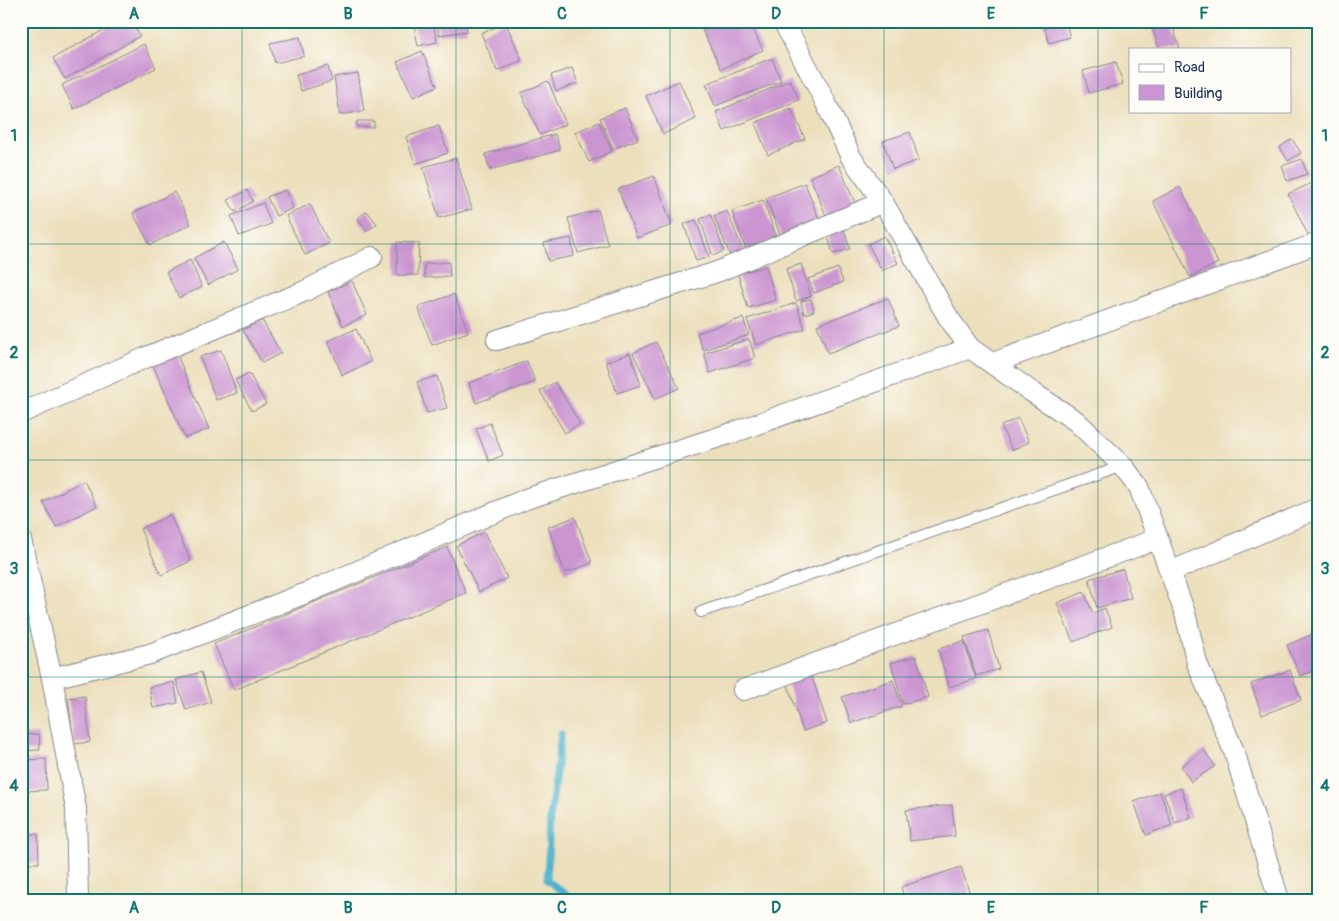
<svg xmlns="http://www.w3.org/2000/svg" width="1339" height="921" font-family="Pangolin,sans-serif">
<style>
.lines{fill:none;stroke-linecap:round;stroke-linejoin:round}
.stream{stroke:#4bb0ca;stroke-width:7}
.building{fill:#cb95d1}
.service-casing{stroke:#84878d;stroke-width:12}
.minor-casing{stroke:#84878d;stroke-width:22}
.service{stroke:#fff;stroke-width:10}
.minor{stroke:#fff;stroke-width:20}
.grid{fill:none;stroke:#0f766e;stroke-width:1;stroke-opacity:0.55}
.neatline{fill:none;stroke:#0f766e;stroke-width:2}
.grid-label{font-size:16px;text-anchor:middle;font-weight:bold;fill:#0f766e}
</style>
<rect width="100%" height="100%" fill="#fdfcf7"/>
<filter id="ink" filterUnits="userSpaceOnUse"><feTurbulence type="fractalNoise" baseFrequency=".02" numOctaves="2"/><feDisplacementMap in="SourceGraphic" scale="10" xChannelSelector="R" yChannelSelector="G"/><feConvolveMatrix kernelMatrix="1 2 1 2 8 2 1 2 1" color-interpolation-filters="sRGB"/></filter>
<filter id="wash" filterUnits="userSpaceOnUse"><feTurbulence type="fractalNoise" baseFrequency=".0096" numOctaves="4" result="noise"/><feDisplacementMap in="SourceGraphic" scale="20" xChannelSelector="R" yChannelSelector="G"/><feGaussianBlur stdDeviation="1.12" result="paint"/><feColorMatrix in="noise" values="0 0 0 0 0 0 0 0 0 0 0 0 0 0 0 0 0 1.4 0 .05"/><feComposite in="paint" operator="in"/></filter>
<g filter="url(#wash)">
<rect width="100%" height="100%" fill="#ecdfbc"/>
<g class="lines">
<path class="stream" d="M561 734 550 819 547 880 574 900"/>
</g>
<g id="blocks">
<path class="building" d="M120 21H131L140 36 65 79 53 58Z
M413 21H433L437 42 418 46Z
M437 21H466L467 31 439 35Z
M698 21H749L763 50 721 69Z
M1043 21H1065L1070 37 1049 43Z
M1150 21H1171L1180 49H1159Z
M506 23 522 60 497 71 481 33Z
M300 37 304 56 275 63 270 43Z
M144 44 156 68 74 109 62 85Z
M422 51 437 86 413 97 397 62Z
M772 58 781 81 715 106 706 84Z
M1116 62 1123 84 1089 93 1083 71Z
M328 66 332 81 301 91 296 75Z
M572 68 578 83 556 91 551 75Z
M358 73 364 111 340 115 334 77Z
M790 80 799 100 724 131 716 112Z
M548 81 566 124 540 135 521 93Z
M679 81 696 119 663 134 646 96Z
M625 108 638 139 613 149 600 118Z
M791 108 805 139 768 155 755 123Z
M357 121H374V127H357Z
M599 122 612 151 589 162 575 132Z
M439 126 448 153 415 164 406 137Z
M910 132 919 160 893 169 883 141Z
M555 134 560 150 490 170 485 154Z
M1292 139 1301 153 1288 161 1280 147Z
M456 158 472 209 439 218 423 167Z
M1302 159 1307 174 1287 181 1282 166Z
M839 165 857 208 828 220 810 177Z
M654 176 672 225 637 238 618 189Z
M1314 182 1318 189V233L1309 237 1288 194Z
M805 183 820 222 781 237 766 198Z
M1180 187 1218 263 1190 277 1153 201Z
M247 190 253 201 235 212 228 200Z
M285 190 293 208 276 216 267 197Z
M174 192 191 224 150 245 133 213Z
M763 200 777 239 746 250 732 211Z
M263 203 271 224 239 236 231 216Z
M310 204 329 243 305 255 286 216Z
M598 210 608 245 578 253 568 218Z
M367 211 377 224 367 231 358 218Z
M727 211 744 253 731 258 714 216Z
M711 215 724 251 713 256 700 219Z
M696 220 709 257 696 261 684 224Z
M844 229 850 249 833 254 827 234Z
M884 236 898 263 882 271 868 244Z
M571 238 574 256 548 261 544 243Z
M224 242 238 269 208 285 194 258Z
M397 242 419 243 418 275H397Z
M190 260 202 287 179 298 166 272Z
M449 262 450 276 425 278 424 264Z
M801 264 811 296 796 301 786 269Z
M766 266 776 300 748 308 738 274Z
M838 268 843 282 814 293 808 279Z
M352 281 367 315 343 326 328 292Z
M454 294 468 332 432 345 418 307Z
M888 298 899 326 828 353 817 325Z
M811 299 814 311 804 314 801 301Z
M796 303 805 329 756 345 747 319Z
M743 318 749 335 703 350 697 333Z
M262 320 281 353 262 363 243 330Z
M356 329 371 362 342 375 328 341Z
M749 339 755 358 710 373 704 353Z
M656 342 679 388 655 399 633 353Z
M221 350 237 393 216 400 200 357Z
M630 353 641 385 617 393 606 362Z
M177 355 209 429 185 438 153 365Z
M527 361 535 382 476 403 469 383Z
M249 373 266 404 252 411 235 380Z
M437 376 447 408 427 413 417 382Z
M555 382 580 424 565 433 540 391Z
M1018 418 1029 442 1012 450 1001 426Z
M490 423 503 455 489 461 476 429Z
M84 480 97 506 56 527 43 502Z
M170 515 191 561 161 575 140 529Z
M575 517 592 563 565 573 548 527Z
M484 532 507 578 479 592 456 546Z
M447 547 466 593 234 690 214 644Z
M1123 569 1131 598 1097 608 1089 579Z
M1084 592 1093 613 1105 608 1112 627 1073 642 1057 603Z
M988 630 999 669 976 676 964 637Z
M1318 632V669L1300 676 1287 645Z
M964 641 976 679 949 687 938 649Z
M916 656 928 697 903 704 891 663Z
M1290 670 1301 700 1262 715 1251 684Z
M201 672 211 702 186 710 176 680Z
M811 674 827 723 803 731 787 682Z
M893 680 902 706 851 723 842 697Z
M174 682 178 703 153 708 149 687Z
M85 696 90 742 74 744 68 698Z
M39 734 40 750 21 751V735Z
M1204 750 1215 766 1191 782 1181 766Z
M46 759 47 790 21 791V760Z
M1181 788 1191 817 1175 823 1164 794Z
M1160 792 1172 825 1146 835 1134 802Z
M952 805 955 836 910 841 906 810Z
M21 834H38L39 863H21Z
M961 867 972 900H905L901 887Z"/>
</g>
</g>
<g filter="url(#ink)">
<use href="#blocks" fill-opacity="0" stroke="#84878d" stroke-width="1"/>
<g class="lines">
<g class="service-casing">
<path id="service" d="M701 612 1123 466"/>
</g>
<g class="minor-casing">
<path id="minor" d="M783 21 824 99 851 157 883 202 948 317 970 348 1032 392 1076 421 1123 466 1139 487 1185 613 1197 663 1235 754 1279 900
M497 340 717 272 883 202
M993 363 1318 243
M21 413 147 357 305 291 372 257
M21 540 52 678 76 809 78 900
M1170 572 1318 508
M52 678 150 654 311 591 526 499 735 432 970 348
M743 690 1157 539"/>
</g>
<use href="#service" class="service"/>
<use href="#minor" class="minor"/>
</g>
</g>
<path class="grid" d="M242 21V900M456 21V900M670 21V900M884 21V900M1098 21V900M21 244H1318M21 460H1318M21 677H1318"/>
<rect width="1339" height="921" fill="none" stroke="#fdfcf7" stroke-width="55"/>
<rect x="1129" y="48" width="162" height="65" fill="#fdfcf7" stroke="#a3aaba"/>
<rect x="1139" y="64" width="25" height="8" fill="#ffffff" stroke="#a3aaba"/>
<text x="1174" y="72" font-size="15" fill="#1b2f5e">Road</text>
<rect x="1139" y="85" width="25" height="15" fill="#cb95d1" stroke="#a3aaba"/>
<text x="1174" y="98" font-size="15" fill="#1b2f5e">Building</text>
<rect x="28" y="28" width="1284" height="866" class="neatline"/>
<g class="grid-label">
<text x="134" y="19">A</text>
<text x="348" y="19">B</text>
<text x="562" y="19">C</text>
<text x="776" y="19">D</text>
<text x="991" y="19">E</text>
<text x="1204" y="19">F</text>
<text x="14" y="141">1</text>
<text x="1325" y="141">1</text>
<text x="14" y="358">2</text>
<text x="1325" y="358">2</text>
<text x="14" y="574">3</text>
<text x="1325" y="574">3</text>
<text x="14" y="791">4</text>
<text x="1325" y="791">4</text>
<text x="134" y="913">A</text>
<text x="348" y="913">B</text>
<text x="562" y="913">C</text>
<text x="776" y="913">D</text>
<text x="991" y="913">E</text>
<text x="1204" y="913">F</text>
</g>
</svg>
